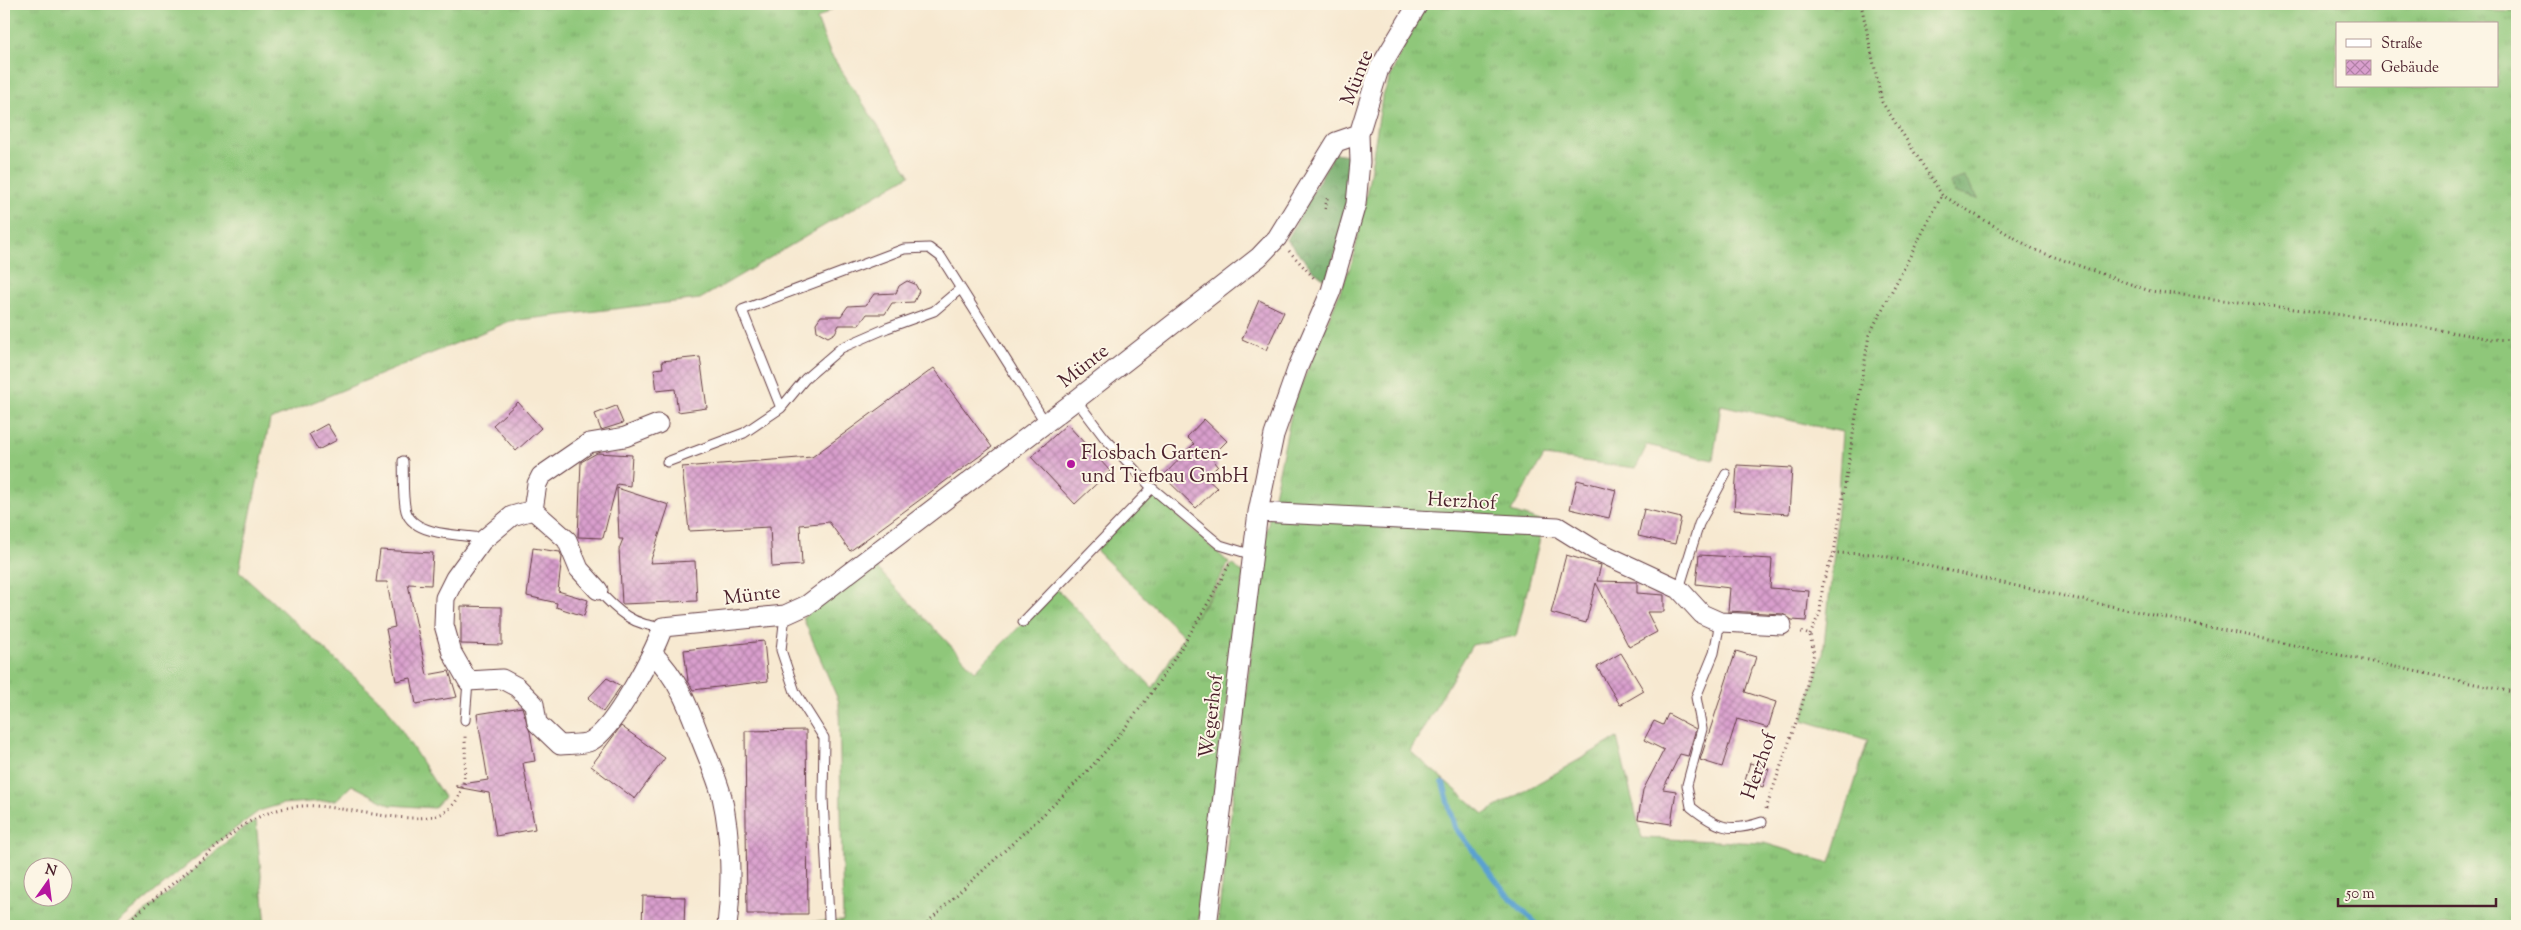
<svg xmlns="http://www.w3.org/2000/svg" width="2521" height="930" font-family="'Sorts Mill Goudy',serif">
<style>
.grass{fill:url(#grass-tufts);stroke:#6c7352;fill-rule:evenodd}
.forest{fill:url(#forest-crowns);stroke:#5e664a}
.lines{fill:none;stroke-linecap:round;stroke-linejoin:round}
.stream{stroke:#5aa1d0;stroke-width:6}
.building{fill:url(#building-cross-hatch)}
.service-casing{stroke:#643d44;stroke-width:11}
.minor-casing{stroke:#643d44;stroke-width:21}
.path{stroke:#643d44;stroke-width:3;stroke-dasharray:1 4;stroke-linecap:butt}
.service{stroke:#fff;stroke-width:9}
.minor{stroke:#fff;stroke-width:19}
.poi-dot{fill:#b5179e;stroke:#fcf5e5;stroke-width:2}
.labels{text-anchor:middle;stroke-width:4;stroke-linejoin:round;paint-order:stroke}
.street-label{font-size:20px;fill:#4a1f2b;stroke:#fcf5e5}
.poi-label{font-size:20px;fill:#4a1f2b;stroke:#fcf5e5;text-anchor:start}
</style>
<defs>
<pattern id="grass-tufts" width="24" height="20" patternUnits="userSpaceOnUse" patternTransform="scale(1.25)"><rect width="24" height="20" fill="#8fc77a"/><path d="M3 7l-1-3M5 7V3M7 7l1-3M15 17l-1-3M17 17v-4M19 17l1-3" fill="none" stroke="#7daa6a"/></pattern>
<pattern id="forest-crowns" width="20" height="18" patternUnits="userSpaceOnUse" patternTransform="scale(1.25)"><rect width="20" height="18" fill="#73ac6a"/><path d="M2 6a3 3 0 1 1 6 0M12 15a3 3 0 1 1 6 0" fill="none" stroke="#608b57"/></pattern>
<pattern id="building-cross-hatch" width="8" height="8" patternUnits="userSpaceOnUse" patternTransform="scale(1.25)"><rect width="8" height="8" fill="#d99fcd"/><path d="M0 0l8 8M0 8l8-8" fill="none" stroke="#b281a7"/></pattern>
</defs>
<rect width="100%" height="100%" fill="#fcf5e5"/>
<filter id="ink" filterUnits="userSpaceOnUse"><feTurbulence type="fractalNoise" baseFrequency=".02" numOctaves="2"/><feDisplacementMap in="SourceGraphic" scale="10" xChannelSelector="R" yChannelSelector="G"/><feConvolveMatrix kernelMatrix="1 2 1 2 8 2 1 2 1" color-interpolation-filters="sRGB"/></filter>
<filter id="wash" filterUnits="userSpaceOnUse"><feTurbulence type="fractalNoise" baseFrequency=".0096" numOctaves="4" result="noise"/><feDisplacementMap in="SourceGraphic" scale="20" xChannelSelector="R" yChannelSelector="G"/><feGaussianBlur stdDeviation="1.12" result="paint"/><feColorMatrix in="noise" values="0 0 0 0 0 0 0 0 0 0 0 0 0 0 0 0 0 1.4 0 .05"/><feComposite in="paint" operator="in"/></filter>
<g filter="url(#wash)">
<rect width="100%" height="100%" fill="#f7e9d1"/>
<path class="grass" d="M4 4H840L817 19 830 53 910 175 700 299 510 321 270 420 239 571 386 706 444 797 434 808 390 805 352 785 336 800 282 804 259 811 193 860 114 926H4ZM32 868H62V898H32Z
M1427 4H2360L2517 11V926H1217L1266 533 1293 405 1353 260 1368 186 1382 98 1399 56ZM2337 24H2497V86H2337ZM1721 405 1842 432 1834 553 1823 654 1802 720 1868 740 1830 863 1764 843 1642 838 1617 738 1484 814 1410 751 1472 645 1516 636 1544 522 1511 512 1544 456 1636 468 1647 445 1713 460Z
M1152 492 1229 563 1196 617 1232 564 1244 574 1198 926H732V924L843 921 839 702 803 618 870 561 975 671 1057 589 1153 688 1184 636 1096 550Z
M256 821 266 926H129L239 831Z"/>
<path class="forest" d="M1334 153 1350 155C1350 199 1341 239 1327 281L1312 269 1287 240Z
M1964 177 1979 199 1955 193 1949 182Z"/>
<g class="lines">
<path class="stream" d="M1443 783 1455 827 1504 891 1538 926"/>
</g>
<g id="blocks">
<path class="building" d="M907 281 915 284 919 291 914 302 892 303 885 314H867L859 325H839L835 333 828 337 817 331 816 323 821 316H841L848 306 866 305 874 294 896 293 899 286Z
M1259 300 1284 312 1266 350 1242 339Z
M700 357 707 408 678 412 675 389 657 391 654 369 663 368 662 361Z
M934 368 992 447 850 551 829 522 800 525 802 565 772 567 770 527 689 531 682 467 812 457Z
M518 402 541 428 516 451 493 425Z
M616 406 623 423 601 430 595 414Z
M1204 419 1227 441 1211 457 1218 466 1206 478 1217 488 1196 508 1163 476 1194 444 1187 437Z
M327 424 337 440 318 450 309 434Z
M1067 424 1110 471 1075 504 1031 457Z
M597 453 632 455 630 486 617 484 603 538 578 537 581 462Z
M1737 465 1792 468 1789 514 1734 510Z
M1577 480 1616 490 1609 518 1570 509Z
M617 488 669 505 650 563 695 561 697 601 622 604 619 549 623 539H619Z
M1644 509 1681 518 1675 544 1638 536Z
M533 548 560 552 562 557 558 591 588 600 584 616 556 607 557 603 527 596Z
M380 550 433 553 431 585 408 584 427 675 449 671 457 697 416 704 411 678 396 681 386 629 395 627 387 582H376Z
M1566 555 1601 565 1597 581 1637 582V593L1664 595V612H1647L1657 632 1629 647 1596 583 1586 623 1551 613Z
M1699 555 1772 559 1770 588 1809 591 1806 621 1792 620 1783 614 1728 611 1730 588 1696 584Z
M461 606 502 607V645L461 644Z
M764 641 768 681 693 690 688 681 684 650Z
M1736 651 1756 657 1745 692 1776 702 1768 728 1737 719 1722 767 1700 760Z
M1621 653 1644 691 1620 705 1597 667Z
M607 678 621 686 603 712 588 698Z
M522 707 530 732 535 761 523 763 535 829 496 836 489 793 456 787V785L488 780 477 714Z
M1668 714 1696 729 1688 756 1680 754 1663 789 1676 791 1671 824 1638 819 1643 790 1664 750 1644 740 1654 721 1663 725Z
M621 726 665 758 635 799 591 766Z
M806 730 808 914H747L745 731Z
M1750 763 1769 769 1763 787 1745 781Z
M643 896 685 897 684 926H642Z"/>
</g>
</g>
<g filter="url(#ink)">
<use href="#blocks" fill-opacity="0" stroke="#643d44" stroke-width="1"/>
<g class="lines">
<g class="service-casing">
<path id="service" d="M781 408 742 310 904 249 929 248 941 257 1045 422
M403 461C404 477 402 496 406 511 413 536 462 535 485 538
M667 462 744 433 781 408 805 379 841 348 887 328 934 311 960 289
M1152 488 1220 545 1253 555
M1679 589 1699 524 1726 474
M598 590C617 611 633 626 663 627
M785 615 781 650 795 692 824 738 823 798 829 919
M1023 622 1152 488 1104 437 1076 400
M1720 622 1714 653 1696 697 1702 729 1687 785 1691 807C1717 828 1730 833 1762 822
M465 720 468 681"/>
</g>
<g class="minor-casing">
<path id="minor" d="M533 510 537 484 541 476 589 443 625 437 658 424
M1258 512 1558 527 1595 550 1679 589 1702 614 1720 622 1782 625
M598 590 579 569 567 540 533 510 512 516 482 541 455 578 445 598 444 625 452 653 468 681 502 679 517 687 534 704 537 723 560 745C569 744 584 745 591 741 614 729 654 653 663 627L785 615 807 605 1076 400 1259 257 1277 238 1336 142 1359 134
M653 654C678 678 689 708 701 740 708 758 717 778 722 797 731 837 732 886 727 926
M1207 926 1258 512 1274 435 1298 367 1331 291 1356 204 1360 162 1359 134 1379 69 1418 4"/>
</g>
<path class="path" d="M1861 4 1882 102 1942 195 2035 250 2150 291 2383 320 2490 339 2517 340
M1325 209 1328 195
M1289 251 1314 278
M1834 553 1869 335 1942 195
M1810 635 1820 612 1823 582 1834 553 1875 554 2003 583 2517 693
M1766 809 1803 702 1814 653 1810 635 1799 631
M122 926 239 828C259 815 279 807 303 806 339 803 422 832 449 809 469 792 465 757 465 733
M924 926C979 872 1039 822 1092 766 1147 707 1191 636 1229 565L1232 564"/>
<use href="#service" class="service"/>
<use href="#minor" class="minor"/>
</g>
</g>
<circle class="poi-dot" cx="1071" cy="464" r="5"/>
<g class="labels">
<g class="street-label">
<text transform="translate(1356 77) rotate(-69)" y="7">Münte</text>
<text transform="translate(1083 365) rotate(-38)" y="7">Münte</text>
<text transform="translate(1462 500) rotate(3)" y="7">Herzhof</text>
<text transform="translate(752 594) rotate(-7)" y="7">Münte</text>
<text transform="translate(1210 716) rotate(-83)" y="7">Wegerhof</text>
<text transform="translate(1758 765) rotate(-71)" y="7">Herzhof</text>
</g>
<g class="poi-label">
<text x="1081" y="459">Flosbach Garten-<tspan x="1081" dy="23">und Tiefbau GmbH</tspan></text>
</g>
</g>
<rect width="2521" height="930" fill="none" stroke="#fcf5e5" stroke-width="20"/>
<rect x="2336" y="22" width="162" height="65" fill="#fcf5e5" stroke="#b59f9b"/>
<rect x="2346" y="39" width="25" height="8" fill="#ffffff" stroke="#b59f9b"/>
<text x="2381" y="48" font-size="15" fill="#4a1f2b">Straße</text>
<rect x="2346" y="60" width="25" height="15" fill="url(#building-cross-hatch)" stroke="#b59f9b"/>
<text x="2381" y="72" font-size="15" fill="#4a1f2b">Gebäude</text>
<g transform="translate(48 882) rotate(14)"><circle r="24" fill="#fcf5e5" stroke="#b59f9b"/>
<path d="M0-4L9 19L0 12L-9 19Z" fill="#b5179e"/>
<text y="-8" font-size="14" font-weight="bold" text-anchor="middle" fill="#4a1f2b">N</text>
</g>
<path d="M2338 898v8h158v-8" fill="none" stroke="#4a1f2b" stroke-width="2.5"/>
<text x="2346" y="898" font-size="15" fill="#4a1f2b" stroke="#fcf5e5" stroke-width="4" paint-order="stroke">50 m</text>
</svg>
